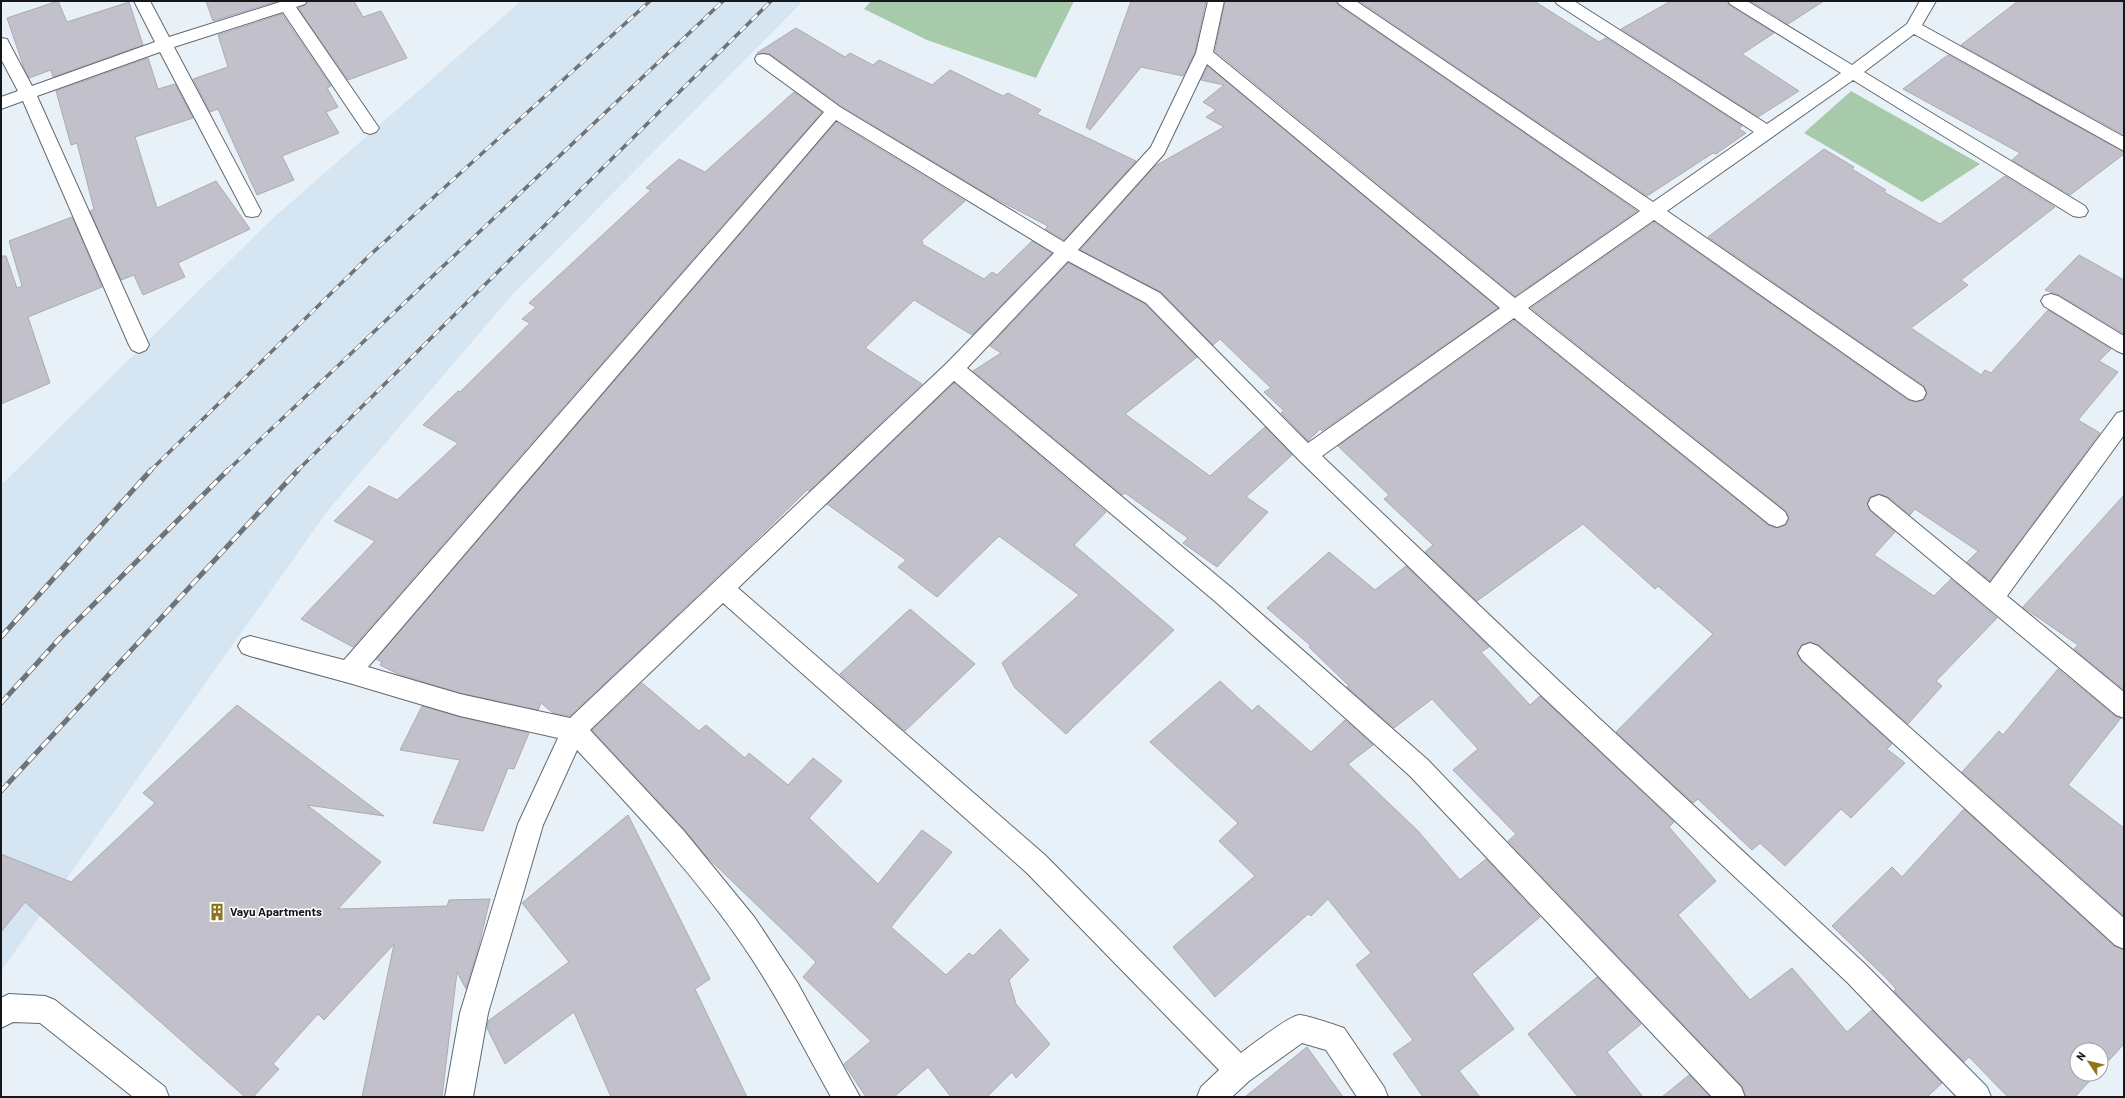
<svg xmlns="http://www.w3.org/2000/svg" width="2125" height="1098" font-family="Barlow,sans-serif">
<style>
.built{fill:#d6e5f2}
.green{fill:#a7caab}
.building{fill:#c2c1cb;stroke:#ababb4}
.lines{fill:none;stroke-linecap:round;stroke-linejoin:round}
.minor-casing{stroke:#61696f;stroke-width:2}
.minor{fill:#fff;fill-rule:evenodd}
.rail-far1-casing{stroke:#6d7377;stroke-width:3.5}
.rail-casing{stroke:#6d7377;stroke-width:5}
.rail-far1{stroke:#fff;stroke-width:2.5;stroke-dasharray:8;stroke-linecap:butt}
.rail{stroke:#fff;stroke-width:3.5;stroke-dasharray:10;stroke-linecap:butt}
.labels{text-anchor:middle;stroke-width:3;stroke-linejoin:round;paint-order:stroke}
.poi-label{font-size:12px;font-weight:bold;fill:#15181a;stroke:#fff;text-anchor:start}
</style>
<rect width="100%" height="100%" fill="#e8f1f8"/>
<path class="built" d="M521 1H803L513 294 329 509 1 971V485L272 219Z"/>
<path class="green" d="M871 1H1074L1036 78 927 40 864 9Z
M1851 91 1980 164 1922 202 1804 133Z"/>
<path class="building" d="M58 1 67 22 129 2 143 45 53 77 51 70 29 78 24 68 7 18Z
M206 1H278L213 21Z
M308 1H354L363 17 381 11 407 58 348 80 298 8 305 5Z
M1131 1H1206L1195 52 1183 76 1141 67 1090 130 1086 127Z
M1225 1H1336L1338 5 1637 211 1515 296 1215 51Z
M1359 1H1534L1599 42 1606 38 1742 126 1739 129 1746 133 1716 154 1713 153 1647 196Z
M1671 1H1727L1729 5 1774 33 1742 54 1799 91 1758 117 1621 29Z
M1750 1H1824L1788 24Z
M2018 1H2124V135L1961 45Z
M282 14 331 86 327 88 338 107 326 112 339 133 282 156 294 180 257 195 218 109 210 112 193 79 228 67 218 35Z
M796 28 845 57 850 53 873 65 879 60 932 85 950 70 1003 96 1008 93 1041 110 1037 114 1136 161 1064 240 1045 229 1048 226 994 198 841 106 770 54 757 53Z
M1948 55 2124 152V154L2070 195 2012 160 2020 153 1903 89Z
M148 58 158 89 175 84 193 118 135 137 157 208 216 181 250 229 178 263 185 277 143 295 134 275 121 280 90 211 94 209 77 143 71 145 56 91Z
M1208 66 1498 308 1322 431 1320 429 1308 441 1281 413 1284 411 1264 392 1271 388 1220 339 1213 345 1161 292 1080 250 1155 166 1224 127 1206 117 1216 110 1203 102 1224 85 1201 80Z
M794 92 822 112 353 647 301 619 375 541 334 521 369 486 397 500 458 443 423 425 458 391 460 392 530 323 522 319 536 307 529 303 651 190 646 188 679 159 705 172Z
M836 122 965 201 921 241 923 242 922 244 984 279 992 272 997 275 1032 241 1052 253 972 335 914 300 865 348 922 384 809 491 807 490 747 549 570 716 553 713 541 703 538 710 460 693 398 674 380 665 382 662 376 659Z
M1824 149 1854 167 1852 169 1886 190 1884 192 1940 224 2005 176 2055 207 1961 280 1968 285 1911 328 1981 375 1985 370 1991 373 2048 310 2111 349 2099 361 2118 372 2078 420 2100 433 1990 581 1967 562 1978 551 1915 509 1910 515 1888 497 1878 494 1870 497 1867 503 1870 511 1895 532 1874 555 1934 596 1951 579 1997 618 1936 681 1942 686 1908 724 1819 645 1809 642 1801 645 1797 654 1801 661 1892 744 1887 749 1905 763 1851 818 1841 809 1785 866 1760 843 1752 850 1698 799 1693 803 1616 732 1713 634 1658 586 1655 589 1583 524 1477 601 1425 552 1433 545 1384 499 1389 495 1338 446 1514 320 1768 525 1776 528 1786 525 1789 519 1786 511 1531 308 1654 222 1908 400 1916 402 1923 400 1927 394 1924 386 1708 237Z
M72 217 102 287 28 317 50 383 1 404V256H6L17 288 22 286 9 241Z
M2079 255 2124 280V334L2059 295 2045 290Z
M1068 263 1145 304 1197 357 1125 414 1210 476 1265 427 1292 455 1246 497 1268 512 1217 567 1183 543 1188 538 1125 493 1122 495 973 371 1001 353 990 346Z
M954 383 1106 512 1074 545 1174 630 1066 734 1015 688 1002 663 1079 595 999 536 937 597 898 567 906 560 827 504Z
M2124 495V690L2074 649 2078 645 2023 607Z
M1329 552 1375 590 1406 566 1489 647 1481 652 1530 705 1540 696 1674 822 1669 827 1716 881 1678 915 1750 1000 1792 968 1847 1032 1872 1010 1942 1083 1927 1097H1746L1742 1086 1508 841 1516 834 1453 770 1478 749 1432 699 1394 728 1347 687 1349 686 1309 647 1311 646 1267 608Z
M910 609 975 664 905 731 840 674Z
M2058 669 2115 716 2121 718 2068 785 2124 828V916L1962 772 1999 731 2003 735Z
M1220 681 1252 711 1258 705 1311 752 1345 720 1373 745 1348 764 1418 831 1460 880 1486 859 1540 917 1472 974 1514 1029 1459 1071 1480 1097H1423L1393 1054 1413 1040 1356 965 1371 953 1328 899 1311 916 1308 914 1215 997 1173 947 1255 876 1219 841 1238 823 1150 742Z
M642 683 699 731 706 725 745 758 749 753 788 785 813 758 842 781 809 818 878 884 922 830 952 852 891 927 946 975 969 953 973 956 1000 929 1029 960 1009 980 1016 1004 1050 1044 1016 1078 1012 1072 987 1097H951L928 1067 894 1097H866L844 1064 871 1041 803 977 816 962 707 857 685 830 592 730Z
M237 705 384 816 307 805 381 862 338 909 447 906 449 900 490 899 479 945 466 989 457 972 442 1097H362L394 944 324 1020 318 1014 273 1064 279 1069 253 1097H245L25 902 1 932V854L71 882 155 803 143 793Z
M422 706 460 717 529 733 514 769 508 768 483 831 433 823 460 760 400 750Z
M1964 809 2114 946 2124 950V1044L2101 1069V1050H2077V1074H2096L2075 1097H2008L1969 1057 1964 1062 1894 991 1896 989 1887 979 1832 926 1892 867 1902 877Z
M628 815 710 979 695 989 747 1097H611L574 1012 505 1064 487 1028 488 1021 569 962 522 903Z
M1597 977 1641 1024 1607 1052 1643 1097H1578L1528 1034Z
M1307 1047 1343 1097H1245Z
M1689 1075 1710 1097H1662Z"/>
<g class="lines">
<g class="minor-casing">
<path id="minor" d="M134 1H150L169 37 280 2 307 1 305 4 296 7 379 128 376 132 370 134 364 132 283 12 174 47 261 211 258 216 252 217 246 216 160 52 37 96 149 345 146 350 139 353 132 350 129 345 23 101 1 109V97L18 91 1 59V38L7 39 9 43 32 86 155 42Z
M1208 1H1224L1213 52 1515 298 1640 211 1339 4 1337 1H1356L1653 202 1754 132 1557 4 1555 1H1574L1767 124 1841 73 1730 4 1728 1H1747L1852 65 1907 24 1920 1H1936L1922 25 2124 137V151L1914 34 1864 72 2085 206 2088 211 2085 216 2079 217 2073 216 1853 80 1667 211 1923 387 1926 393 1923 399 1916 401 1909 399 1654 220 1528 308 1785 512 1788 518 1785 524 1777 527 1769 524 1514 318 1322 456 1560 682 1865 964 1987 1087 1991 1097H1957L1847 982 1544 698 1300 461 1146 303 1068 261 967 368 1233 589 1428 760 1741 1087 1745 1097H1712L1410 776 1217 603 954 381 738 588 1045 855 1241 1053C1252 1045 1287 1017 1299 1015 1306 1015 1336 1025 1344 1028L1384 1087 1388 1097H1357L1326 1050 1302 1043 1249 1081 1232 1097H1197L1201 1087 1219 1070 1027 873 723 603 590 730 684 831 755 918 797 982 860 1097H831C801 1043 773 988 737 937 690 870 633 810 577 750L543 825 488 1013 473 1097H445L460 1013 518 824 558 738 460 716 349 683 250 656 242 653 238 646 242 639 250 636 344 660 824 112 757 63 755 59 757 55 763 54 769 55 840 107 1064 242 1151 147 1196 53ZM1207 64 1500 308 1308 443 1160 293 1078 250 1164 154ZM836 120 1054 253 947 363 570 718 460 694 368 667Z
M2051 294 2058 296 2124 336V354L2117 351 2044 306 2041 301 2044 296Z
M2124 411V435L2007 596 2124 692V718L2116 715 1871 510 1868 504 1871 498 1879 495 1887 498 1990 583 2117 413Z
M1810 643 1818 646 2124 918V949L2115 945 1802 660 1798 653 1802 646Z
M9 994 45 996 55 1000 165 1087 169 1097H133L40 1023 13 1022 1 1028V998Z"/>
</g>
<use href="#minor" class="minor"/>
<g class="rail-far1-casing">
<path id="rail-far1" d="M150 471 370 255 650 1
M227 471 723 1
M297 471 771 1"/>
</g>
<g class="rail-casing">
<path id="rail" d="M1 637 151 470
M1 703 60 638 228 470
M1 791 298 470"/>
</g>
<use href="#rail-far1" class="rail-far1"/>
<use href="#rail" class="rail"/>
</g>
<defs>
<g id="building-bare" transform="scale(1.38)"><path d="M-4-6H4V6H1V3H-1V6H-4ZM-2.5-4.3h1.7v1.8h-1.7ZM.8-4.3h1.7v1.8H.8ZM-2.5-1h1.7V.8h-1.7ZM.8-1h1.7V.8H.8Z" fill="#8c761b" stroke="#fff" stroke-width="2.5" paint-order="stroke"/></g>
</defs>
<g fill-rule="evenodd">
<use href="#building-bare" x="217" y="912"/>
</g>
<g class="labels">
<g class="poi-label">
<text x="230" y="916">Vayu Apartments</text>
</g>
</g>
<rect width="2125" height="1098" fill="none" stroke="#15181a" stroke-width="4"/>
<g transform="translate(2089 1062) rotate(305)"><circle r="19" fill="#ffffff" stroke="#a1a3a3"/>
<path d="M0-3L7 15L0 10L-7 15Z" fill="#8c761b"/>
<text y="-6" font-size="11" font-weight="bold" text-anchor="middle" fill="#15181a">N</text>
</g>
</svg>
